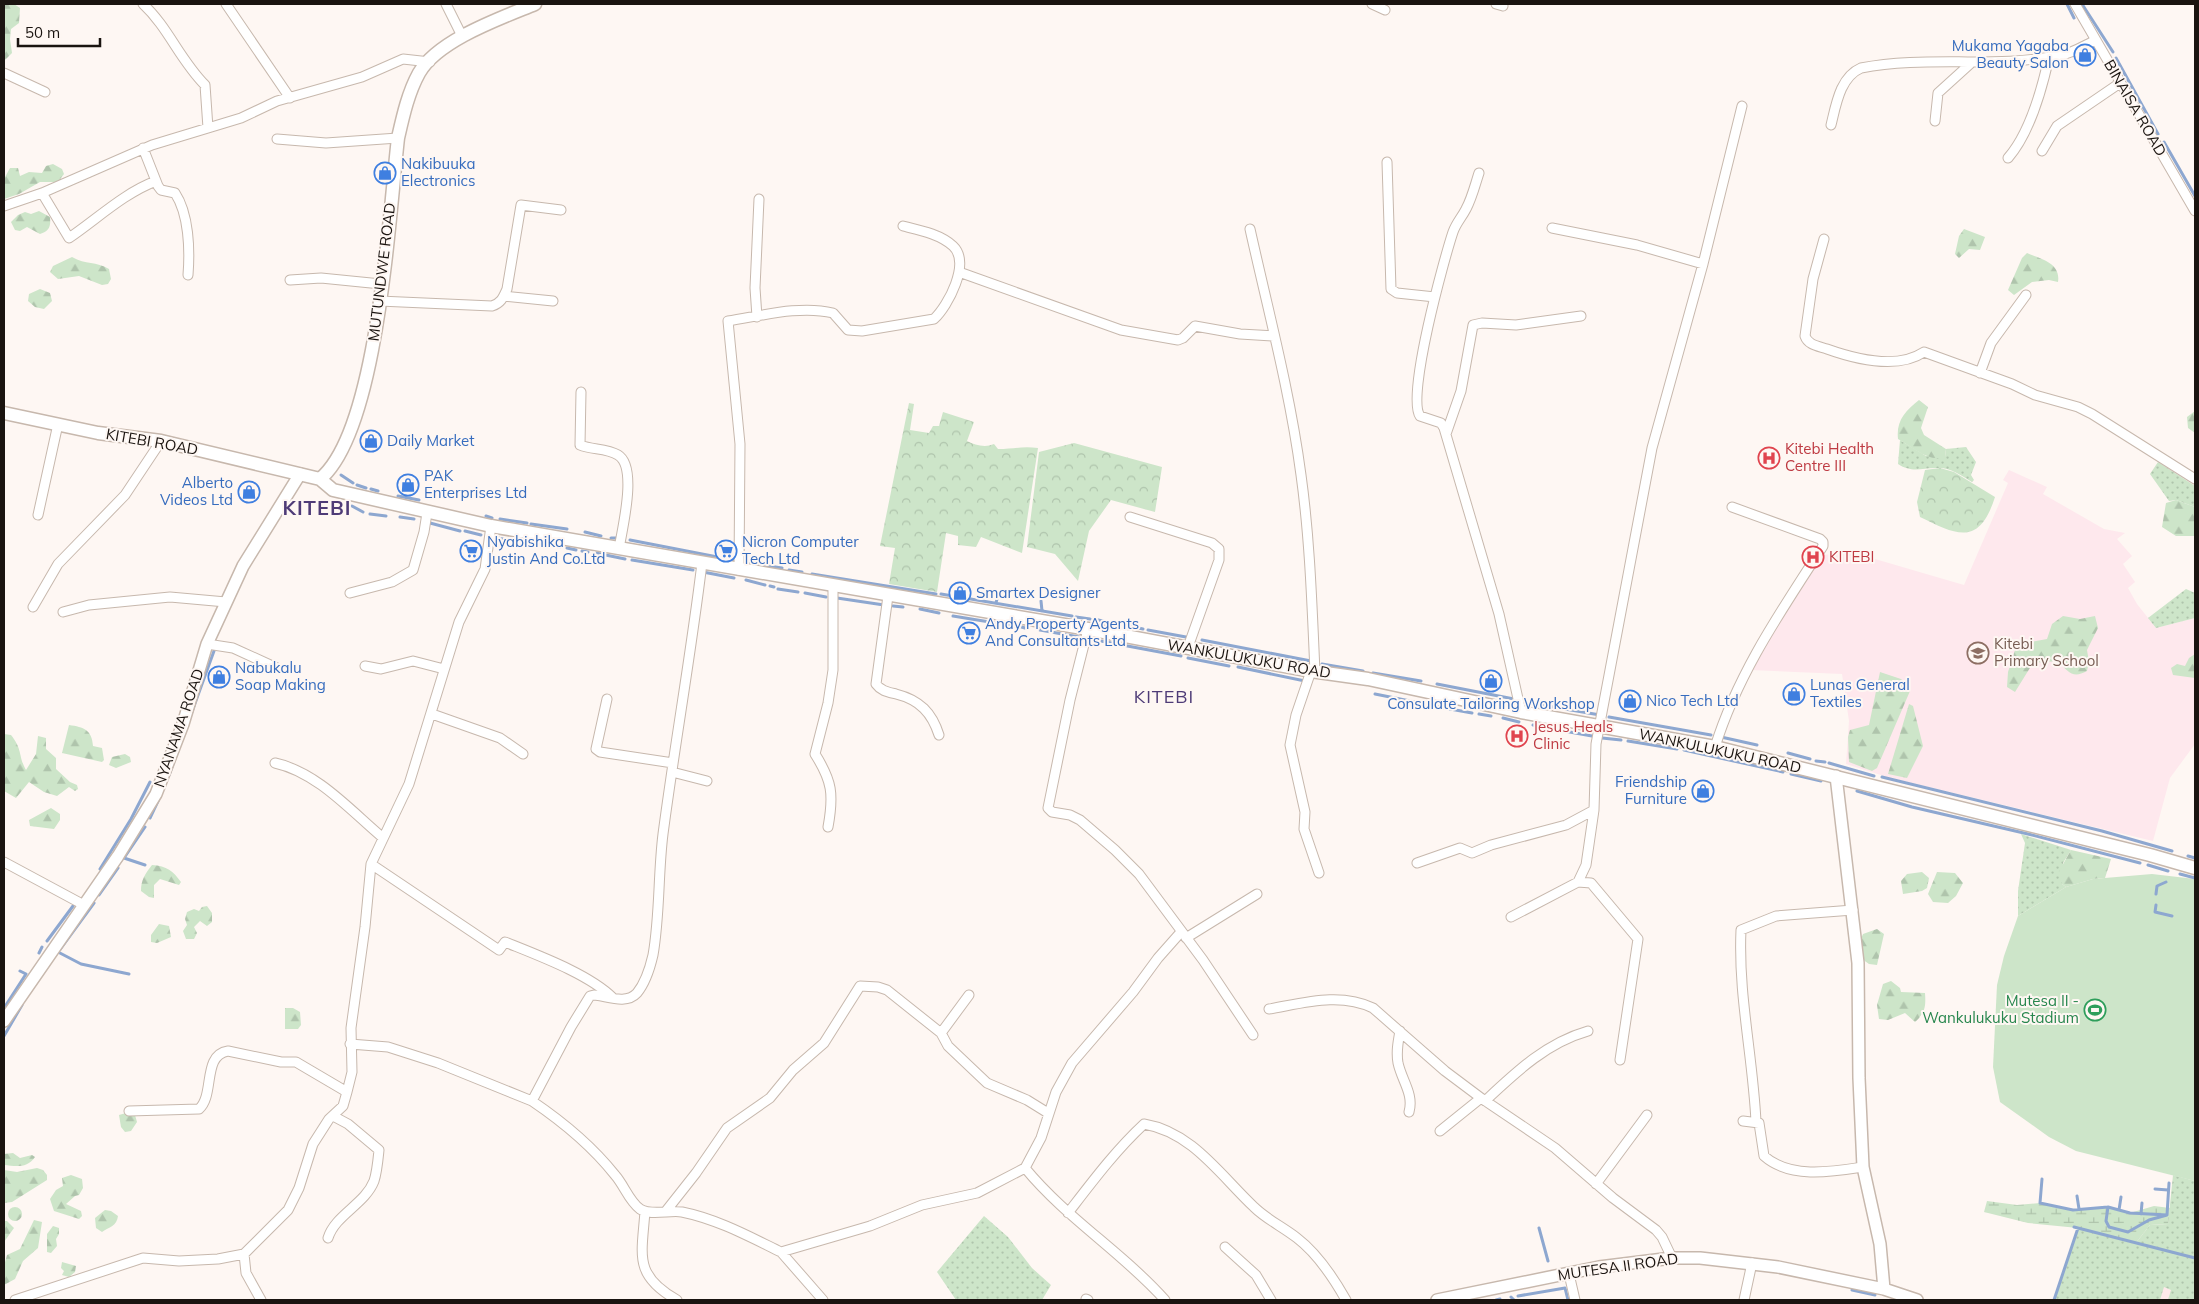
<svg xmlns="http://www.w3.org/2000/svg" width="2199" height="1304" font-family="Mulish,sans-serif">
<style>
.industrial{fill:#fee9ea}
.education{fill:#fee8ed}
.grass{fill:url(#grass-dots)}
.forest{fill:url(#forest-firs)}
.wetland{fill:url(#wetland-marsh)}
.park{fill:url(#park-crowns)}
.pitch{fill:#cde5c9}
.lines{fill:none;stroke-linecap:round;stroke-linejoin:round}
.stream{stroke:#8da7d0;stroke-width:3}
.minor-casing{stroke:#c7b8ad;stroke-width:11}
.tertiary-casing{stroke:#c7b8ad;stroke-width:14}
.secondary-casing{stroke:#c7b8ad;stroke-width:15}
.minor{stroke:#fff;stroke-width:9}
.tertiary{stroke:#fff;stroke-width:11}
.secondary{stroke:#fff;stroke-width:12}
.labels{text-anchor:middle;stroke-width:4;stroke-linejoin:round;paint-order:stroke}
.shop-label{font-size:15px;fill:#366cbe;stroke:#fef7f3;text-anchor:start}
.street-label{font-size:15px;fill:#1a1410;stroke:#fef7f3}
.health-label{font-size:15px;fill:#be3a42;stroke:#fef7f3;text-anchor:start}
.education-label{font-size:15px;fill:#785e54;stroke:#fef7f3;text-anchor:start}
.leisure-label{font-size:15px;fill:#27864d;stroke:#fef7f3;text-anchor:end}
.quarter-label{font-size:18px;letter-spacing:1px;fill:#4e3b77;stroke:#fef7f3}
.district-label{font-size:20px;font-weight:bold;letter-spacing:1px;fill:#4e3b77;stroke:#fef7f3}
</style>
<defs>
<pattern id="grass-dots" width="8" height="8" patternUnits="userSpaceOnUse" patternTransform="scale(1.25)"><rect width="8" height="8" fill="#cde5c9"/><path d="M2 2h.1M6 6h.1" fill="none" stroke="#afc4ac" stroke-width="1.8" stroke-linecap="round"/></pattern>
<pattern id="forest-firs" width="22" height="20" patternUnits="userSpaceOnUse" patternTransform="scale(1.25)"><rect width="22" height="20" fill="#cde5c9"/><path d="M5 1l3.5 6h-7zM16 11l3.5 6h-7z" fill="#afc4ac"/></pattern>
<pattern id="wetland-marsh" width="20" height="14" patternUnits="userSpaceOnUse" patternTransform="scale(1.25)"><rect width="20" height="14" fill="#cde5c9"/><path d="M1 5h8M5 5V1M11 12h8M15 12V8" fill="none" stroke="#afc4ac"/></pattern>
<pattern id="park-crowns" width="20" height="18" patternUnits="userSpaceOnUse" patternTransform="scale(1.25)"><rect width="20" height="18" fill="#cde5c9"/><path d="M2 6a3 3 0 1 1 6 0M12 15a3 3 0 1 1 6 0" fill="none" stroke="#afc4ac"/></pattern>
</defs>
<rect width="100%" height="100%" fill="#fef7f3"/>
<path class="industrial" d="M2163 1286 2171 1290 2186 1300H2160Z"/>
<path class="education" d="M2009 470 2047 487 2043 494 2104 529 2125 533 2117 539 2132 556 2123 564 2135 582 2128 588 2137 604 2156 628 2195 618V744L2170 778 2153 841 1887 777 1846 764 1849 721 1842 674 1750 670 1770 635 1823 555 1851 552 1964 585 2008 483 2003 480Z"/>
<path class="grass" d="M1900 440 1926 456 1945 457 1946 449 1966 447 1976 462 1971 475 1974 480 1972 482C1962 476 1951 468 1939 468 1923 467 1913 474 1898 464Z
M2158 462 2195 486V507L2176 500 2169 501 2150 474Z
M2186 589 2195 593V618L2156 628 2148 618Z
M2021 834 2071 850 2063 863 2062 884 2066 887 2018 916V891L2025 843Z
M2173 1175 2195 1181V1300H2168L2171 1290 2164 1287 2160 1300H2054L2078 1228 2135 1244 2150 1225 2168 1224Z
M984 1216 1008 1237 1032 1268 1051 1285 1042 1300H956L937 1272Z"/>
<path class="forest" d="M4 4H14L20 8 19 23 11 29 10 39 12 53 4 61Z
M53 164 62 169 64 174 58 182H40L19 194 4 199V179L10 168H18L20 176 29 172 42 173 46 166Z
M39 211 50 217C51 227 49 231 40 234L27 227 20 231 15 230 11 222 18 215 25 212 31 214Z
M1964 229 1985 237 1980 250 1969 249 1959 258 1955 254 1959 236Z
M2027 253C2041 259 2061 263 2058 282L2049 280 2032 282 2014 295 2008 290 2022 258Z
M72 257C86 265 96 261 109 269L111 279 108 284 102 285 79 276 58 279 50 272 53 266Z
M40 289 50 293 52 301 44 309 35 307 28 301 29 294Z
M1919 400 1928 407 1921 428 1924 435 1946 449 1945 457C1929 463 1911 446 1898 439 1896 421 1905 411 1919 400Z
M2195 411V433L2188 428 2187 417Z
M2176 500 2195 507V536H2176L2162 527 2166 503Z
M2063 616 2080 619 2095 616 2098 628 2087 650 2089 662 2087 671C2073 679 2068 672 2058 661L2033 663 2015 692 2007 687 2008 672 2015 650 2030 642 2047 639 2052 624Z
M2195 654V678L2173 675 2171 668 2177 664 2185 666 2189 658Z
M1880 672 1901 679 1910 691 1877 768 1872 771 1849 762 1848 737 1850 730 1869 725Z
M1909 704 1913 706 1923 746 1907 778 1888 774Z
M69 725C84 727 92 730 93 746L102 748 104 760 102 762 62 753Z
M4 734 11 735C23 750 18 756 26 770L36 754 38 736 46 738V749L56 758V769L70 782 77 785 78 789 75 791 69 787 57 796 44 792 29 782 16 798 4 791Z
M125 754 130 757 131 762 116 768 109 765 112 757Z
M51 808 60 814V820L54 829 30 826 29 820Z
M2071 850 2111 859 2105 878 2093 879 2066 887 2062 884 2058 873Z
M152 865C167 866 173 871 181 882L179 885 160 879 154 885V898L149 897 141 891C141 880 145 874 152 865Z
M1922 872 1929 878 1927 888 1922 891 1903 894 1901 881 1907 874Z
M1937 872 1955 873 1963 883 1956 896 1948 903 1933 902 1928 894Z
M207 906 212 913V922L207 926 200 921 194 927 197 933 194 939H186L183 931 187 925 185 919 187 912 194 909 199 911 202 907Z
M159 924 169 926 171 937 157 943 151 942V935Z
M1877 929 1884 934 1877 965 1869 964 1862 959 1860 941 1863 934Z
M1891 981 1900 988 1901 992 1925 993C1926 1007 1925 1013 1915 1022L1905 1013 1888 1020 1879 1019 1877 1005 1883 984Z
M285 1008H293L300 1012 301 1025 298 1029H285Z
M126 1113 135 1115 137 1122 131 1131 125 1132 121 1127 119 1115Z
M13 1153 20 1158 32 1155 35 1157C27 1169 15 1166 4 1165V1154Z
M37 1168 43 1170 47 1175V1180L12 1202 4 1203V1170L17 1172Z
M71 1175 82 1179 83 1188 79 1195 75 1196 66 1204 81 1211 82 1216 79 1219 54 1211 50 1199 56 1190 63 1186 62 1178Z
M8 1214a7 7 0 1 1 14 0a7 7 0 1 1-14 0Z
M105 1210 111 1211 118 1216C117 1226 109 1227 102 1232L96 1228 95 1218Z
M34 1220 42 1222 38 1248 23 1261 15 1279 4 1285V1266L7 1255 20 1249Z
M4 1221H7L14 1228 4 1242Z
M53 1226 59 1228V1234L56 1239 57 1246 51 1253 47 1252V1234Z
M62 1262 76 1266 75 1272 69 1277 62 1275 64 1271 61 1268Z"/>
<path class="wetland" d="M1987 1201 2017 1205 2040 1203 2073 1210 2108 1207 2130 1213 2154 1206 2170 1208 2168 1224 2150 1225 2135 1244 2078 1228 2028 1223 1984 1212Z"/>
<path class="park" d="M909 403 914 404 910 430 929 433 933 426H939L943 412 974 422 967 441C975 445 985 448 994 444L998 449C1013 449 1022 446 1038 448L1022 553 981 537 976 547 958 545V536L946 533 937 592 889 584 895 548 880 546Z
M1074 443 1162 467 1155 512 1111 500 1089 531 1078 581 1055 554 1027 547 1039 452Z
M1940 468 1954 472 1995 497C1979 547 1957 535 1920 517L1917 502 1925 470Z"/>
<path class="pitch" d="M2152 874 2195 879V1181L2076 1151 2049 1137 2000 1102 1993 1067 1997 985 2004 956 2018 916 2066 887 2093 879Z"/>
<g class="lines">
<path class="stream" d="M2067 4 2074 18
M2082 4 2113 52
M2116 58 2158 134
M2164 142 2195 196
M341 475 353 483
M357 485 366 488
M371 489 378 491
M398 496 419 500
M352 506 363 512
M370 514 386 516
M486 516 492 518
M400 517 414 519
M500 519 527 523
M430 523 460 531
M531 524 567 529
M465 531 481 535
M585 532 601 536
M492 537 514 541
M611 538H616
M630 540 733 560
M524 542 560 547
M567 548 576 550
M582 551 588 552
M596 553 625 559
M632 560 693 570
M742 562 782 568
M789 570 802 572
M703 572 734 578
M812 574 936 594
M746 580 765 585
M770 586 774 587
M778 589 798 592
M805 593 826 597
M941 594 1072 616
M837 598 884 605
M1041 601 1042 611
M996 603 998 595
M893 606 903 607
M920 609 939 613
M953 616 1014 626
M1076 617 1090 619
M1098 620 1123 625
M1018 626 1025 628
M1129 626 1143 629
M1040 630 1079 637
M1148 630 1186 637
M1090 639 1181 656
M1202 640 1311 661
M1188 658 1229 666
M1322 664 1363 671
M1238 667 1305 681
M1373 673 1421 681
M1437 684 1514 699
M1375 694 1420 703
M1524 702 1600 715
M1428 705 1472 713
M1479 714 1491 716
M1609 717 1711 735
M1503 718 1519 722
M1533 725 1557 730
M1564 731 1592 736
M1721 737 1757 745
M1602 738 1621 740
M1628 741 1677 749
M1684 750 1783 772
M1788 753 1810 759
M1816 761 1825 762
M1829 763 1874 776
M1791 774 1821 781
M169 775 214 651
M1882 777 2102 831 2172 851
M1857 791 1912 807 2028 834 2140 863
M150 818 158 801
M145 827 124 858 145 865
M2188 856 2195 858
M2148 865 2168 871
M100 869 131 819 150 782
M2180 874 2195 878
M2156 894 2157 886 2166 882
M99 895 118 868
M94 903 58 952 81 964 129 974
M2156 905 2155 912 2172 916
M47 941 73 906
M39 953 42 947
M4 1008 26 974 20 971
M4 1036 22 1005
M2042 1179 2040 1203 2073 1210 2108 1207 2130 1213 2167 1215
M2155 1189 2168 1190
M2077 1196 2079 1209
M2108 1207 2106 1221 2109 1227 2128 1232 2149 1220 2167 1215 2169 1183
M2119 1210 2121 1197
M2141 1214 2142 1203
M2074 1227 2195 1258
M1539 1228 1548 1261
M1852 1290 1875 1295
M1518 1296 1565 1288 1568 1300
M1511 1297 1514 1300
M1496 1300 1500 1299
M2054 1300 2078 1228"/>
<g class="minor-casing">
<path id="minor" d="M143 4C168 27 180 60 205 85L208 128
M226 4 290 98
M446 4 462 36
M1372 4 1385 10
M1496 4 1503 6
M2075 4 2195 211
M4 73 45 92
M1935 121 1938 93 1970 64
M1831 125C1836 105 1840 77 1861 68 1927 55 1995 69 2061 55 2073 53 2085 45 2096 40
M277 139 326 143 398 138
M143 148 158 186 161 190 175 193C189 214 190 250 188 275
M2042 151 2057 126 2120 83
M2008 158C2030 133 2042 89 2049 57
M1387 162 1391 289 1397 293 1435 297
M1479 173C1475 185 1472 198 1466 209 1462 217 1456 223 1453 232 1444 259 1406 397 1420 416L1441 423 1444 428 1499 614 1521 712
M42 193 69 238C97 219 124 193 156 181
M4 206 42 193 152 145 241 118 277 101 362 77 403 59 430 62
M1552 228 1637 245 1703 264
M1250 229C1268 310 1290 392 1301 475 1310 540 1312 606 1315 672
M1824 239 1813 279 1805 336C1808 345 1818 346 1827 349 1855 359 1897 370 1924 352L2012 384 2035 395 2078 407 2092 414 2195 479
M959 272 1121 330 1178 340 1183 338 1195 326 1240 334 1274 336
M290 280 321 278 381 284
M504 296 553 301
M379 301 492 306C501 303 503 298 507 289L521 205 561 210
M757 317 755 288 759 199
M1980 373 1991 343 2026 295
M581 392 580 445C592 450 606 448 618 455 638 467 622 529 619 549
M1446 434 1461 391 1473 325 1482 323 1516 325 1581 316
M38 515 58 424
M1130 517 1212 543 1219 549V560L1188 647
M702 563C691 654 675 743 663 834 658 874 660 915 653 955 650 968 646 982 637 993 626 1005 607 996 594 995L590 996 571 1027 532 1101C563 1122 592 1146 615 1175 624 1185 629 1201 640 1209 650 1216 670 1210 682 1212 717 1219 750 1237 781 1252
M739 570 740 444 728 321C761 316 800 305 833 313L848 330 862 331 934 319C948 306 971 263 953 246 940 234 919 230 903 226
M350 593 392 582 413 570 424 532 427 513
M888 596 876 684C881 691 888 692 896 694 920 700 932 713 939 735
M33 607 58 564 125 495 161 441
M63 612 89 605 170 597 226 602
M1088 629 1070 700 1048 808 1052 812 1070 815 1080 820 1115 850 1139 874 1203 960 1253 1035
M207 644 233 648 277 668
M365 666 381 669 413 661 444 669
M1311 671 1296 715 1290 745 1305 812 1304 829 1319 873
M607 699 596 749 600 752 673 763
M432 714 500 738 523 754
M1715 747C1738 673 1781 611 1823 546V542L1820 539 1732 507
M275 763C317 772 351 811 382 837
M672 772 707 781
M828 827C834 794 832 781 815 754L828 703 833 670V586
M4 862 84 905
M1417 863 1460 848 1472 853 1491 845 1566 825 1594 810 1596 744 1652 448 1703 264 1742 106
M371 864 499 950 505 942C537 955 589 974 613 998
M1578 882 1591 883 1638 939 1620 1060
M1511 917 1578 882 1586 865 1594 810
M1186 938 1257 894
M1269 1009C1304 1003 1340 992 1373 1008L1445 1071 1481 1098
M1400 1031C1398 1042 1396 1052 1398 1063 1402 1081 1414 1094 1409 1112
M941 1033 969 995
M350 1044 388 1047 438 1063 532 1101
M1485 1101C1516 1072 1546 1043 1588 1031
M129 1111 199 1109C215 1095 202 1055 228 1051L281 1062H296L347 1092
M1743 1121 1759 1123 1764 1156C1790 1179 1831 1172 1863 1167
M1756 1122C1753 1057 1738 995 1741 930L1776 916 1853 910
M1440 1131 1481 1098 1555 1148 1613 1198 1656 1230 1662 1237 1672 1258
M1025 1168C1066 1218 1122 1252 1165 1300
M1596 1184 1647 1115
M645 1211C642 1255 633 1275 677 1300
M666 1211 696 1173 727 1128 770 1098 793 1070 824 1043 860 986 878 987 887 990 941 1033 948 1046 987 1083 1027 1100 1048 1113
M1068 1213C1092 1182 1115 1151 1144 1124 1192 1132 1220 1175 1254 1207 1266 1219 1283 1227 1297 1238 1318 1254 1333 1277 1346 1300
M328 1238C335 1215 365 1204 374 1181 377 1172 378 1160 379 1150L348 1124 333 1116
M1225 1247 1256 1275 1271 1300
M1569 1274 1575 1300
M1086 1299 1088 1300
M15 1300 143 1258 179 1261 218 1259 244 1254
M261 1300 246 1273 244 1254 288 1210 299 1188 313 1144 329 1119 343 1106 347 1092 352 1072 351 1028 365 927 371 864 409 784 459 622 485 569 491 526
M823 1300 781 1252 870 1226 922 1205 977 1193 1025 1168 1041 1138 1056 1092 1072 1063 1133 992 1158 958 1181 932
M1744 1300 1752 1263"/>
</g>
<g class="tertiary-casing">
<path id="tertiary" d="M1836 776 1858 963 1859 1078 1863 1167 1880 1244 1884 1289
M4 1021 118 856 156 794 183 724 207 644 243 566 300 474
M1437 1300 1599 1267 1672 1258H1700L1778 1267 1884 1289 1917 1300"/>
</g>
<g class="secondary-casing">
<path id="secondary" d="M4 413 98 433 161 441 320 479 333 490 491 526 1088 629 1311 671 1368 679 1521 712 1715 747 2150 855 2195 868
M320 479C378 431 389 215 398 138 403 116 408 93 419 73 438 40 501 18 535 4"/>
</g>
<use href="#minor" class="minor"/>
<use href="#tertiary" class="tertiary"/>
<use href="#secondary" class="secondary"/>
</g>
<defs>
<g id="shop-ring" transform="scale(1.125)"><circle r="9.5" fill="#fef7f3" stroke="#3f7fe0" stroke-width="1.5"/><path d="M-5-2.5h2.3a2.7 3.5 0 0 1 5.4 0H5L5.5 6h-11ZM-1.5-2.5h3a1.5 2.3 0 0 0-3 0Z" fill="#3f7fe0"/></g>
<g id="hospital-ring" transform="scale(1.125)"><circle r="9.5" fill="#fef7f3" stroke="#e0444e" stroke-width="1.5"/><path d="M-5-5h3v3.5h4V-5h3V5h-3V1.5h-4V5h-3Z" fill="#e0444e"/></g>
<g id="supermarket-ring" transform="scale(1.125)"><circle r="9.5" fill="#fef7f3" stroke="#3f7fe0" stroke-width="1.5"/><path d="M-6-5.5h2.5l.6 2H6L4.5 2H-2.5L-4.4-4H-6ZM-1.5 3.2a1.3 1.3 0 1 0 .1 0ZM3 3.2a1.3 1.3 0 1 0 .1 0Z" fill="#3f7fe0"/></g>
<g id="school-ring" transform="scale(1.125)"><circle r="9.5" fill="#fef7f3" stroke="#8d6e63" stroke-width="1.5"/><path d="M0-5L7-2L0 1L-7-2ZM-4 1L0 2.5L4 1V4Q0 6-4 4Z" fill="#8d6e63"/></g>
<g id="stadium-ring" transform="scale(1.125)"><circle r="9.5" fill="#fef7f3" stroke="#2e9e5b" stroke-width="1.5"/><path d="M0-5a6.5 5 0 1 0 0 10a6.5 5 0 1 0 0-10ZM-3.5-1.8h7v3.6h-7Z" fill="#2e9e5b"/></g>
</defs>
<g fill-rule="evenodd">
<use href="#shop-ring" x="2085" y="55"/>
<use href="#shop-ring" x="385" y="173"/>
<use href="#shop-ring" x="371" y="441"/>
<use href="#hospital-ring" x="1769" y="458"/>
<use href="#shop-ring" x="408" y="485"/>
<use href="#shop-ring" x="249" y="492"/>
<use href="#supermarket-ring" x="471" y="551"/>
<use href="#supermarket-ring" x="726" y="551"/>
<use href="#hospital-ring" x="1813" y="557"/>
<use href="#shop-ring" x="960" y="593"/>
<use href="#supermarket-ring" x="969" y="633"/>
<use href="#school-ring" x="1978" y="653"/>
<use href="#shop-ring" x="219" y="677"/>
<use href="#shop-ring" x="1491" y="681"/>
<use href="#shop-ring" x="1794" y="694"/>
<use href="#shop-ring" x="1630" y="701"/>
<use href="#hospital-ring" x="1517" y="736"/>
<use href="#shop-ring" x="1703" y="791"/>
<use href="#stadium-ring" x="2095" y="1010"/>
</g>
<g class="labels">
<g class="shop-label">
<text x="2069" y="51" text-anchor="end">Mukama Yagaba<tspan x="2069" dy="17">Beauty Salon</tspan></text>
<text x="401" y="169">Nakibuuka<tspan x="401" dy="17">Electronics</tspan></text>
<text x="387" y="446">Daily Market</text>
<text x="424" y="481">PAK<tspan x="424" dy="17">Enterprises Ltd</tspan></text>
<text x="233" y="488" text-anchor="end">Alberto<tspan x="233" dy="17">Videos Ltd</tspan></text>
<text x="487" y="547">Nyabishika<tspan x="487" dy="17">Justin And Co.Ltd</tspan></text>
<text x="742" y="547">Nicron Computer<tspan x="742" dy="17">Tech Ltd</tspan></text>
<text x="976" y="598">Smartex Designer</text>
<text x="985" y="629">Andy Property Agents<tspan x="985" dy="17">And Consultants Ltd</tspan></text>
<text x="235" y="673">Nabukalu<tspan x="235" dy="17">Soap Making</tspan></text>
<text x="1810" y="690">Lunas General<tspan x="1810" dy="17">Textiles</tspan></text>
<text x="1646" y="706">Nico Tech Ltd</text>
<text x="1491" y="709" text-anchor="middle">Consulate Tailoring Workshop</text>
<text x="1687" y="787" text-anchor="end">Friendship<tspan x="1687" dy="17">Furniture</tspan></text>
</g>
<g class="street-label">
<text transform="translate(2135 108) rotate(60)" y="5">BINAISA ROAD</text>
<text transform="translate(382 272) rotate(-83)" y="5">MUTUNDWE ROAD</text>
<text transform="translate(152 442) rotate(10)" y="5">KITEBI ROAD</text>
<text transform="translate(1249 659) rotate(10)" y="5">WANKULUKUKU ROAD</text>
<text transform="translate(179 728) rotate(-71)" y="5">NYANAMA ROAD</text>
<text transform="translate(1720 751) rotate(12)" y="5">WANKULUKUKU ROAD</text>
<text transform="translate(1618 1267) rotate(-8)" y="5">MUTESA II ROAD</text>
</g>
<g class="health-label">
<text x="1785" y="454">Kitebi Health<tspan x="1785" dy="17">Centre III</tspan></text>
<text x="1829" y="562">KITEBI</text>
<text x="1533" y="732">Jesus Heals<tspan x="1533" dy="17">Clinic</tspan></text>
</g>
<g class="education-label">
<text x="1994" y="649">Kitebi<tspan x="1994" dy="17">Primary School</tspan></text>
</g>
<g class="leisure-label">
<text x="2079" y="1006">Mutesa II -<tspan x="2079" dy="17">Wankulukuku Stadium</tspan></text>
</g>
<g class="quarter-label">
<text x="1164" y="703">KITEBI</text>
</g>
<g class="district-label">
<text x="317" y="515">KITEBI</text>
</g>
</g>
<rect width="2199" height="1304" fill="none" stroke="#1a1410" stroke-width="10"/>
<path d="M18 38v8h82v-8" fill="none" stroke="#1a1410" stroke-width="2.5"/>
<text x="25" y="38" font-size="15" fill="#1a1410" stroke="#fef7f3" stroke-width="4" paint-order="stroke">50 m</text>
</svg>
